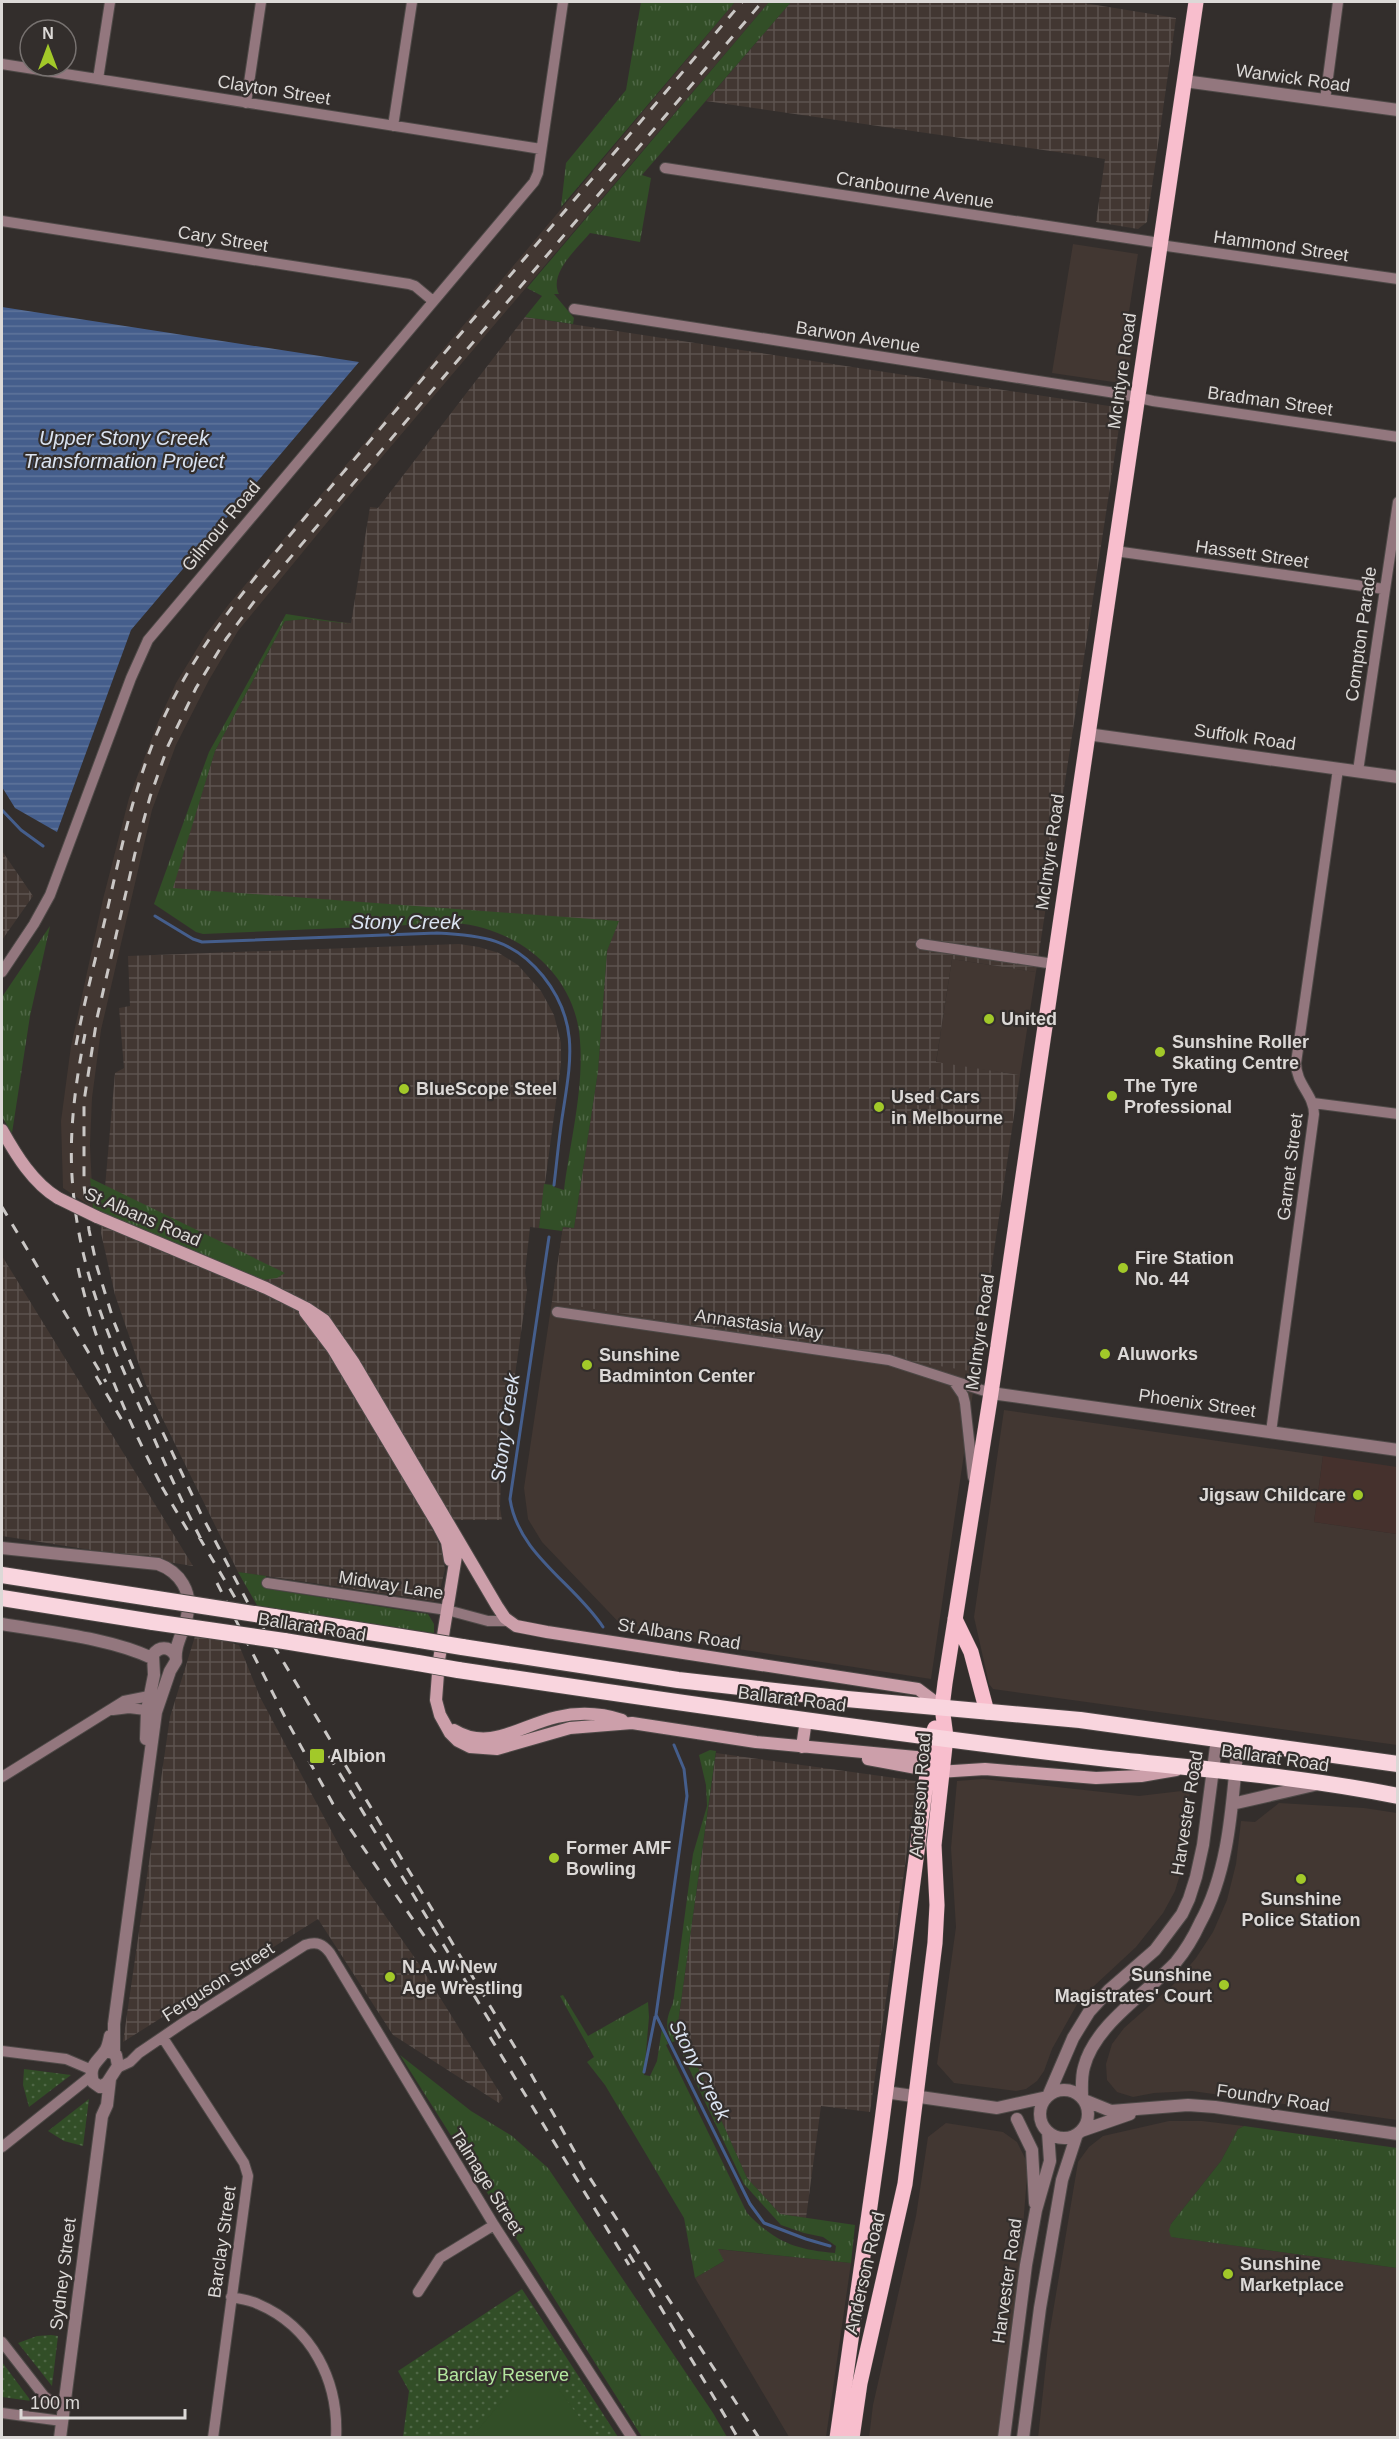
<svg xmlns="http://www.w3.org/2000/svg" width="1399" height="2439" font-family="Arial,sans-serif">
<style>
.built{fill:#423732}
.industrial{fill:url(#industrial-grid)}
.education{fill:#45312d}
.grass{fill:url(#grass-tufts)}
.park{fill:url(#park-dots)}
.garden{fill:#324e27}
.water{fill:url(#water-rules)}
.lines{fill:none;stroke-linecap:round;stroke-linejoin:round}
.stream{stroke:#455e8c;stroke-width:3}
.minor-casing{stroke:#4e4947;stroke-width:12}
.tertiary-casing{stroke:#4e4947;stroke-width:14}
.secondary-casing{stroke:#4e4947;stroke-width:14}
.primary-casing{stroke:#4e4947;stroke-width:16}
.trunk-casing{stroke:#4e4947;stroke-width:18}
.minor{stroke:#93777e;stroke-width:10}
.tertiary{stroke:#93777e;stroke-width:12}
.secondary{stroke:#cc9faa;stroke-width:12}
.primary{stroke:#f8becd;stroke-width:15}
.trunk{stroke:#f9d5de;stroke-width:16}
.rail{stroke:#cac7c5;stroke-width:3;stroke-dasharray:10 10;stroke-linecap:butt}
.secondary-bridge-casing{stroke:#4e4947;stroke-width:14;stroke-linecap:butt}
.trunk-bridge-casing{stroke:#4e4947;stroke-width:18;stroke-linecap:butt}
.secondary-bridge{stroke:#cc9faa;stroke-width:12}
.trunk-bridge{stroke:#f9d5de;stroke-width:16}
.poi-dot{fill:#a2c929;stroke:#332e2c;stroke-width:2}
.labels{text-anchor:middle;stroke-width:4.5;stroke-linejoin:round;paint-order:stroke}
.street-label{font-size:18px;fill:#dcd9d7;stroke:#332e2c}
.poi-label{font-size:18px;font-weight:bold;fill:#dcd9d7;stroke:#332e2c;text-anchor:start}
.park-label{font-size:18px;fill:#b3e79f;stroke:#332e2c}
.water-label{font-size:20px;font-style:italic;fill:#dae3f1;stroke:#332e2c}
</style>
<defs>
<pattern id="industrial-grid" width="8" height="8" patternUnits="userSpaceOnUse" patternTransform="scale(1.5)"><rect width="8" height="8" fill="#423732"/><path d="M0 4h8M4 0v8" fill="none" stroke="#5d534f"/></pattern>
<pattern id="grass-tufts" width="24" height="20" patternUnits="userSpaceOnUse" patternTransform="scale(1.5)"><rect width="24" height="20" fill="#324e27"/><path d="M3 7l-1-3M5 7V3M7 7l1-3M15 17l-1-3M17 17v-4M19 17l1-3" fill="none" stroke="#4f6746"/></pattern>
<pattern id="park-dots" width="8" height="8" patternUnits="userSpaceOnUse" patternTransform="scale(1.5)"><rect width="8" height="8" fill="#324e27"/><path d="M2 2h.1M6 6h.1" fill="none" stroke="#4f6746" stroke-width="1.8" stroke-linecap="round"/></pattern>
<pattern id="water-rules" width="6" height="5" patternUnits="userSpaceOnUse" patternTransform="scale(1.5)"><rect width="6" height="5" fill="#455e8c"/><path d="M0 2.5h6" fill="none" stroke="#5f749b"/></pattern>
</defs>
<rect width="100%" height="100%" fill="#332e2c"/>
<path class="built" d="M735 2H769L348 497 238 631 209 680 176 745 152 810 101 1030 92 1098 90 1145 93 1208 63 1188 61 1121 71 1046 103 899 129 798 158 722 176 683 206 634 229 604Z
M1073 244 1138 254 1126 331 1134 334 1127 384 1052 373Z
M952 959 1036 972 1020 1075 936 1063Z
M563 1227 988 1290 931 1679 628 1632 542 1542 528 1519 524 1488Z
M1004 1410 1323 1456 1314 1522 1397 1534V1745L993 1689 989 1684 974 1617Z
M983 1779 1139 1796 1190 1790 1182 1868 1175 1891 1163 1913 1136 1947 1080 1999 1052 2049 1044 2071 1037 2081 1026 2089 1016 2091 954 2083 937 2064 956 1927 951 1848 957 1781Z
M1279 1803 1364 1808 1397 1813V2120L1192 2091 1154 2093 1133 2097 1117 2092 1107 2080 1106 2064 1112 2044 1124 2028 1175 1983 1196 1958 1213 1932 1227 1900 1236 1864 1241 1821 1255 1822Z
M1169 2121H1202L1244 2126 1238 2129 1221 2161 1171 2224 1172 2237 1397 2268V2437L1038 2438 1049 2336 1078 2162 1089 2147 1103 2136Z
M946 2123 1003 2132 1017 2142 1028 2164 1021 2252 999 2437 869 2438 873 2405 916 2216 928 2137Z
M717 2249 851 2263 826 2437H789L695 2278 724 2261Z"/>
<path class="industrial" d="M791 2H1078L1176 18 1147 222 1138 229 1096 222 1105 159 706 101Z
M525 317 1122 408 1036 972 952 959 936 1062 1020 1075 976 1372 552 1302 563 1227 574 1228 598 1071 607 951 618 922 172 889 215 751 285 621 307 619 351 623 370 507 378 508Z
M2 851 33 896 2 940Z
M459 944 479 947 499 953 518 965 541 991 554 1015 561 1043V1064L539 1228 530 1227 525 1273 527 1290 501 1474 500 1508 502 1520H428L441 1548 445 1569 439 1594 434 1601 238 1572 146 1385 115 1295 101 1233 115 1073 124 1068 119 1008 130 1006 128 956Z
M2 1256 193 1566 2 1536Z
M196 1633 239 1645 260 1697 349 1864 419 1964 503 2098 499 2103 393 2035 318 1919 123 2042 170 1717Z
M716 1753 917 1781 870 2112 821 2106 806 2218 780 2214 747 2178 678 2023Z"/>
<path class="education" d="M1323 1456 1397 1467V1534L1314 1522Z"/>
<path class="grass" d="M641 2H735L561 207 566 163 626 90Z
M769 2H791L642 175 651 178 640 242 590 233C579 247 548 273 559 294H554L574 318 573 324 525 317 542 296 527 288Z
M286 614 351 624 307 619 285 621 215 751 173 888 619 921 607 951 598 1071 574 1228 563 1227 562 1231 539 1228 544 1184 554 1185V1187L564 1190C570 1143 584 1088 580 1041 576 974 518 928 455 923L203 934 196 932 154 904 209 752Z
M50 926 30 1016 12 1133 2 1117V997Z
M90 1178 285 1273 277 1278 262 1280 93 1208Z
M238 1572 266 1576 268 1589 428 1614 434 1624V1633L258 1607Z
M710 1750 716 1751 678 2023 747 2178 780 2214 855 2225 851 2263 718 2249 724 2261 695 2278 684 2218 605 2085 587 2062 594 2057 560 1996 563 1995 588 2036 648 2002 649 2017 644 2075 650 2076 657 2061 662 2028 668 2044 666 2045 747 2213C775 2242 796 2250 835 2253L836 2246 823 2237 804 2233 781 2225 744 2184 676 2041 672 2042C665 2026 666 2019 673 2003L693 1854 707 1806 706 1785 699 1755Z
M400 2055 471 2111 512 2136 548 2168 713 2413 727 2437H642Z
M1244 2126 1397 2148V2268L1171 2237 1169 2230 1171 2224 1221 2161 1238 2129Z"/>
<path class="park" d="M24 2069 71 2075 29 2107 23 2085Z
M89 2099 83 2146 64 2141 48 2131Z
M522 2289 618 2437H403L409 2391 398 2371Z
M51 2335 58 2336 52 2386 18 2343 37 2336Z
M2 2362 31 2401 2 2397Z"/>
<path class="garden" d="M527 2371H545L594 2437H472Z"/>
<path class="water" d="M2 307 359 362 131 630 57 832 15 808 2 787Z"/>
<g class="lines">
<path class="stream" d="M2 810 21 830 43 846
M155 916 193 939 202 942 437 933C482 935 513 939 543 976 579 1021 571 1060 563 1112 559 1136 557 1161 554 1185
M549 1237 510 1499C518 1554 574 1583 603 1627
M674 1745 684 1769 687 1796 656 2015 750 2204 764 2223 806 2239 830 2246
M644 2072 655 2017"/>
<g class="minor-casing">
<path id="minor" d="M2 64 541 149
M98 79 110 2
M1325 100 1338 2
M246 103 261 2
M393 126 412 2
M665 168 1160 243
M2 221 409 284 415 286 433 301
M1160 245 1398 279
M574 309 1122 394 1153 401 1398 437
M1115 551 1384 589
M1358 771 1398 502
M921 944 1054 964
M2 972 34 924 50 895 131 678 148 640 534 182 538 173 563 2
M1313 1103 1398 1114
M557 1312 889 1360 991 1393
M954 1382 963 1395 965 1403 973 1477
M1271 1432 1314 1114C1314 1094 1296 1085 1296 1063L1338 769
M267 1583 447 1610 488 1621H509
M113 1710 129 1708 154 1711
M2 1777 124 1701 149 1696
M163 2038 244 2163 248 2176 213 2438
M2 2051 66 2059 92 2070
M117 2068 130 2062 139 2053 183 2023 305 1945C317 1941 323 1944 330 1953L494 2225 632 2438
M2 2147 91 2076
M418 2292 440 2258 494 2225
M231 2297C240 2299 250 2300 258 2304 312 2327 339 2381 336 2438
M2 2342 44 2396 52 2402 64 2403
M2 2413 62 2421"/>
</g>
<g class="tertiary-casing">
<path id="tertiary" d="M1184 81 1398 110
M1087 734 1398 777
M991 1393 1398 1450
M2 1548 158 1564C180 1572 193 1592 187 1616 184 1632 174 1645 176 1661L170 1671 156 1712 114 2024V2053
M2 1624C48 1632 110 1638 152 1658
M146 1739 147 1710 154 1675 153 1655C159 1646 169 1646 175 1655
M1232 1804 1314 1785
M105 2052H111L116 2055 118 2066 107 2083 100 2087 93 2082C88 2065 98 2062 105 2051 108 2047 109 2040 110 2036
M1040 2114a24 24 0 1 1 48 0a24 24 0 1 1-48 0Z
M885 2092 997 2108 1047 2097
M1048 2096 1073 2038 1089 2012 1109 1990 1155 1950 1182 1914 1189 1899 1196 1877 1203 1845 1217 1739
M1082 2098C1082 2088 1081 2077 1084 2067 1095 2024 1147 1993 1176 1962 1185 1951 1194 1936 1200 1923 1230 1869 1232 1802 1238 1742
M1084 2100 1111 2111 1188 2105 1215 2107 1398 2134
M1017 2119 1032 2150 1035 2203
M1081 2131 1130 2114
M60 2438 102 2116 107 2105 110 2079
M1004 2438 1026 2265 1036 2210 1050 2161 1048 2132
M1023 2438 1040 2308 1062 2180 1077 2134"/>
</g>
<g class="secondary-casing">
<path id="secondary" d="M2 1130C16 1155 33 1183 58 1198
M97 1217 266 1288 306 1308 324 1320 354 1363 497 1606 505 1618 516 1626 547 1632 918 1689 942 1707
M305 1312 333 1349 438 1525 447 1542 450 1560
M455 1538 456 1556 439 1660 436 1700 440 1715 450 1733 458 1741 470 1747 497 1749 570 1728 632 1723 756 1742 937 1759
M454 1730C490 1752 521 1725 557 1717 579 1712 601 1713 622 1720
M802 1747 806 1720
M868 1759 938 1772 985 1769 1096 1778 1141 1776 1176 1770"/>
</g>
<g class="primary-casing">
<path id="primary" d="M955 1619 971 1652 987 1712
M837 2438 880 2136 932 1736 935 1728
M852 2438 860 2383 905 2184 935 1943 937 1905 934 1845 946 1737 942 1707 945 1683 991 1393 1196 2"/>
</g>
<g class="trunk-casing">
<path id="trunk" d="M2 1575 157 1599
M2 1598 153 1622
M274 1617 420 1640
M284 1641 418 1663
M462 1647 678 1680 847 1699 1080 1720 1398 1764
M458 1670C672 1702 885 1733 1100 1758 1199 1769 1299 1776 1398 1796"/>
</g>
<use href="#minor" class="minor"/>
<use href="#tertiary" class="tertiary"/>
<use href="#secondary" class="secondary"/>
<use href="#primary" class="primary"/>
<use href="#trunk" class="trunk"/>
<path class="rail" d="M85 1034C75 1085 68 1137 73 1189 80 1274 113 1350 149 1427 166 1466 183 1505 203 1543
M76 1045C85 998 97 953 108 907 122 845 135 782 161 724 189 661 231 607 274 554L742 2
M2 1207 106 1382
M78 1268C95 1347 128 1422 166 1494
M96 1376 123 1422
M162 1487 188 1531
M199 1537 243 1611
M217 1583 288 1723 333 1804 452 1976
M329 1756 503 2043
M490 2037 629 2265
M629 2254 738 2438
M759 2438 586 2172 531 2074 248 1603 201 1514 134 1371 114 1322 97 1267 89 1230 84 1185V1101L97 1018 136 849 150 797 168 746 196 688 226 639 262 591 762 2"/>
<g class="secondary-bridge-casing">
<path id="secondary-bridge" d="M58 1198 97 1217"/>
</g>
<g class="trunk-bridge-casing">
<path id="trunk-bridge" d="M157 1599 274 1617
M153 1622 284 1641
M420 1640 462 1647
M418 1663 458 1670"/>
</g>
<use href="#secondary-bridge" class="secondary-bridge"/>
<use href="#trunk-bridge" class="trunk-bridge"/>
</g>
<g class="poi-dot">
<circle cx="989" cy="1019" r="6"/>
<circle cx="1160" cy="1052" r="6"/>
<circle cx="404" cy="1089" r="6"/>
<circle cx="1112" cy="1096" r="6"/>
<circle cx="879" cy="1107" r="6"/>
<circle cx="1123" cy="1268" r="6"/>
<circle cx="1105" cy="1354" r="6"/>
<circle cx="587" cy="1365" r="6"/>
<circle cx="1358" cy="1495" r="6"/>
<rect x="309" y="1748" width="16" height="16" rx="3"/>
<circle cx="554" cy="1858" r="6"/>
<circle cx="1301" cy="1879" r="6"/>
<circle cx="390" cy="1977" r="6"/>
<circle cx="1224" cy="1985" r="6"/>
<circle cx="1228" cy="2274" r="6"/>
</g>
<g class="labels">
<g class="street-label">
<text transform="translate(1293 78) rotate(8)" y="6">Warwick Road</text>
<text transform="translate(274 90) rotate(9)" y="6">Clayton Street</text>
<text transform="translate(915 190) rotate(9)" y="6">Cranbourne Avenue</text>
<text transform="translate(223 239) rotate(9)" y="6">Cary Street</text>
<text transform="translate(1281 246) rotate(8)" y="6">Hammond Street</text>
<text transform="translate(858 337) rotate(9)" y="6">Barwon Avenue</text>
<text transform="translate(1122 371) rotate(-82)" y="6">McIntyre Road</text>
<text transform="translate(1270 401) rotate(8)" y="6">Bradman Street</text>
<text transform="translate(221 526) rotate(-50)" y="6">Gilmour Road</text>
<text transform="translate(1252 554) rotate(8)" y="6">Hassett Street</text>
<text transform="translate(1361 634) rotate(-82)" y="6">Compton Parade</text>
<text transform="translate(1245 737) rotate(8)" y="6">Suffolk Road</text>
<text transform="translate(1050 852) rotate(-82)" y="6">McIntyre Road</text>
<text transform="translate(1290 1167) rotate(-83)" y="6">Garnet Street</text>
<text transform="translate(143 1217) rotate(23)" y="6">St Albans Road</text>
<text transform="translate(759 1324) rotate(8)" y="6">Annastasia Way</text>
<text transform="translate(980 1332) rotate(-82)" y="6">McIntyre Road</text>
<text transform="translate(1197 1403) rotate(8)" y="6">Phoenix Street</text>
<text transform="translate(391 1585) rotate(9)" y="6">Midway Lane</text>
<text transform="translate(312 1627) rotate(9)" y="6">Ballarat Road</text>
<text transform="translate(679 1634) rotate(9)" y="6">St Albans Road</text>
<text transform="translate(792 1699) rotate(7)" y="6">Ballarat Road</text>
<text transform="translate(1275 1758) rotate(8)" y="6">Ballarat Road</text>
<text transform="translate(920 1795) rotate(-86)" y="6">Anderson Road</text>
<text transform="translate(1187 1813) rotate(-81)" y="6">Harvester Road</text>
<text transform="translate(218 1982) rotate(-33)" y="6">Ferguson Street</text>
<text transform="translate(1273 2098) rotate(8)" y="6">Foundry Road</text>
<text transform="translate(487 2182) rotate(58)" y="6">Talmage Street</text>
<text transform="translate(222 2242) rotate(-82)" y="6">Barclay Street</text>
<text transform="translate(865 2273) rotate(-77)" y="6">Anderson Road</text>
<text transform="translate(63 2274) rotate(-83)" y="6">Sydney Street</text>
<text transform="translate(1007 2281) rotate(-82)" y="6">Harvester Road</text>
</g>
<g class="poi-label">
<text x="1001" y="1025">United</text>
<text x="1172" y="1048">Sunshine Roller<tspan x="1172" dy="21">Skating Centre</tspan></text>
<text x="1124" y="1092">The Tyre<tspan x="1124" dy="21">Professional</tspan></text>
<text x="416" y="1095">BlueScope Steel</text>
<text x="891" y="1103">Used Cars<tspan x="891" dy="21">in Melbourne</tspan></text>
<text x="1135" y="1264">Fire Station<tspan x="1135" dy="21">No. 44</tspan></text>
<text x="1117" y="1360">Aluworks</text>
<text x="599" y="1361">Sunshine<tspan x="599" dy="21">Badminton Center</tspan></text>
<text x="1346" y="1501" text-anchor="end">Jigsaw Childcare</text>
<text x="330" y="1762">Albion</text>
<text x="566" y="1854">Former AMF<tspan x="566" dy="21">Bowling</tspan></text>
<text x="1301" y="1905" text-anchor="middle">Sunshine<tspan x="1301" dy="21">Police Station</tspan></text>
<text x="402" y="1973">N.A.W New<tspan x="402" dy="21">Age Wrestling</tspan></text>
<text x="1212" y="1981" text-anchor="end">Sunshine<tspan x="1212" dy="21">Magistrates' Court</tspan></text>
<text x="1240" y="2270">Sunshine<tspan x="1240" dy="21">Marketplace</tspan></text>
</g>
<g class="park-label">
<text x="503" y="2381">Barclay Reserve</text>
</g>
<g class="water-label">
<text x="124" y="445">Upper Stony Creek<tspan x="124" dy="23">Transformation Project</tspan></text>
<text x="406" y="929">Stony Creek</text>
<text transform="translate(505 1428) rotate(-82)" y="7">Stony Creek</text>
<text transform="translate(700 2070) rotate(63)" y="7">Stony Creek</text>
</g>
</g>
<rect width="1399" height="2439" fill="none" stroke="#dcd9d7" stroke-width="6"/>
<g transform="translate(48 48)"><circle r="28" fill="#332e2c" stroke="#777270" stroke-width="1.5"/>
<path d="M0-4.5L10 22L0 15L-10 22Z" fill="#a2c929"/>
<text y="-9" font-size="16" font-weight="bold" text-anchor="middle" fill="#dcd9d7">N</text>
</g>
<path d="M21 2409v9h164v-9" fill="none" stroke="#dcd9d7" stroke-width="3"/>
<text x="30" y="2409" font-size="18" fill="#dcd9d7" stroke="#332e2c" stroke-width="4.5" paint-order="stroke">100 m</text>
</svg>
